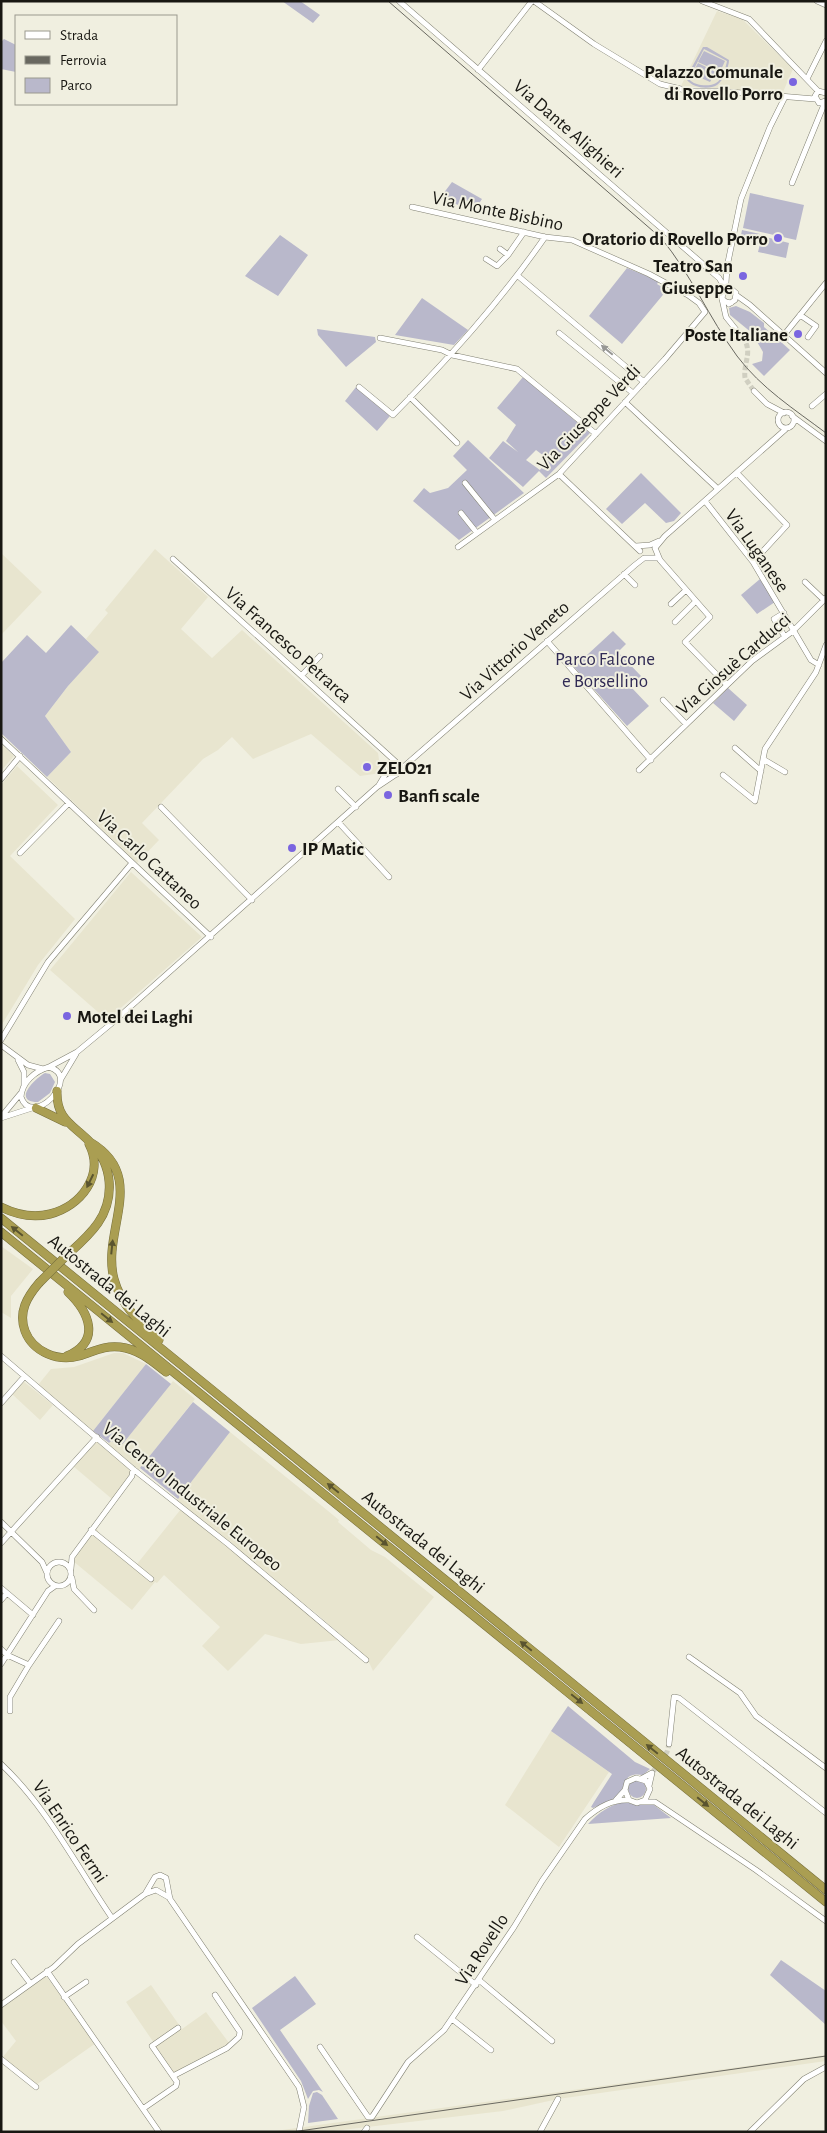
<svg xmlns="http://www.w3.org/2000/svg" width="827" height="2133" font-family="'Alegreya Sans',sans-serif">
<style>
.built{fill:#e8e5cf}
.green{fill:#b9b8cb;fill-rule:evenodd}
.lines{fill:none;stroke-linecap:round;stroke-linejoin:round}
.minor-tunnel{stroke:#d0cfc1;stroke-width:5;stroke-dasharray:5 2.5;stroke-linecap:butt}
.minor-casing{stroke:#818072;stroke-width:6}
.highway-casing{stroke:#776f3c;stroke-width:9}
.minor{stroke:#fff;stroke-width:5}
.highway{stroke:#aa9e52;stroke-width:8}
.rail{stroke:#696860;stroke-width:1}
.highway-bridge-casing{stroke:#776f3c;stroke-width:9;stroke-linecap:butt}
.highway-bridge{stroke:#aa9e52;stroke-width:8}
.oneway{fill:#979794}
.oneway2{fill:#5a542f}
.poi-dot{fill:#7a65e0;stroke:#f0efe0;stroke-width:2}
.labels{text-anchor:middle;stroke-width:4;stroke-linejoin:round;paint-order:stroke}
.poi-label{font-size:19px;font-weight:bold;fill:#181712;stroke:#f0efe0;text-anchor:end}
.street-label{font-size:19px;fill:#181712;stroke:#f0efe0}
.park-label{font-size:19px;fill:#302a54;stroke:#f0efe0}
</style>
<rect width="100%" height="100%" fill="#f0efe0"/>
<path class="built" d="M717 11 742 19 793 69 783 92 778 93 681 86Z
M155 549 208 597 181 629 212 658 242 630 378 753 381 773 360 776 311 734 253 759 232 737 218 750 203 759 142 823 159 840 137 863 47 777 71 752 45 716 68 686 98 652 86 639 108 613 105 610Z
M1 553 42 592 1 635Z
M1 744 14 756 1 771Z
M17 766 58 805 10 856 75 919 38 965 1 1026V785Z
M131 872 202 937 107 1020 50 970Z
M1 1246 33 1269 11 1296V1318L1 1312Z
M114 1353H123L146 1364 93 1431 38 1385 51 1369 74 1367Z
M23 1381 53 1405 40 1420 12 1394Z
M173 1381 195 1399 138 1471 107 1446 110 1441 121 1446Z
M230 1432 322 1506 339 1520 338 1522 371 1550 385 1557 434 1597 373 1671 367 1658 317 1614 175 1502Z
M95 1440 132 1470 131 1475 112 1499 73 1466Z
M181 1509 314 1616 340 1640 301 1644 265 1634 228 1671 202 1646 220 1627 164 1575 157 1583 155 1582 132 1610 73 1561V1557L95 1526 100 1534 137 1564Z
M551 1731 609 1772 559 1847 505 1805Z
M46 1976 96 2043 36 2085 2 2058 16 2041 1 2021V2007Z
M151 1985 182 2029 206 2012 229 2043 172 2077 151 2046 154 2043 126 2002Z
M826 2055V2061L558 2099 503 2111 325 2132H268Z"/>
<path class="green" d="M282 1H300L320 15 313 23Z
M4 39 16 45V72L1 69V42Z
M703 47H707L729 60C729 67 723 81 717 85 709 90 693 88 687 80V76ZM704 49 727 61C726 67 722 80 716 83 710 87 694 86 689 79Z
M704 51 725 61 720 72 698 62Z
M698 63 716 72 710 82 692 74Z
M452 182 482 199 474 211 440 198Z
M750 193 804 205 796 240 743 228Z
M742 230 760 234 758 244 740 240Z
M280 235 308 255 278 296 245 276Z
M762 236 789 243 786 258 758 252Z
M627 268 659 281 657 284 667 290 622 344 589 316Z
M422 298 468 330 454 345 395 335Z
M736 306 750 312 764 323V327L790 350 764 376 752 364 762 361 763 352 752 333 730 315 729 308Z
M317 329 375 337 376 342 346 367 318 335Z
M523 377 590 433 546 478 539 471 523 487 489 458 503 441 518 452 506 441 516 425 497 408ZM536 450 548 459 540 470 526 460Z
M356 387 390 416 377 431 345 401Z
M468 440 524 493 459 540 413 501 424 488 430 493 448 488 467 470 453 456Z
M641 473 681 513 674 521 666 523 645 503 622 524 606 509Z
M760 579 775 602 757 614 741 595Z
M71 625 99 652 68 686 45 716 71 752 47 777 1 733V663L27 635 46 653Z
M613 631 626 644 618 652 641 676 631 687 649 706 627 726 574 667Z
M728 688 747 705 734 721 713 703Z
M45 1073 50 1074 55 1082 50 1093 38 1102C12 1102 34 1079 45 1073Z
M146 1364 171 1384 121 1446 111 1441 109 1443 93 1431Z
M193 1402 230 1432 178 1499 140 1468Z
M568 1706 635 1762 650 1769 643 1775C620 1771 628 1789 615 1798 609 1802 600 1805 593 1808L591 1807 594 1802 612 1774 551 1731Z
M628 1789a9 9 0 1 1 18 0a9 9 0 1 1-18 0Z
M627 1801 631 1804 654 1805 671 1818 588 1824C599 1812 611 1804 627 1801Z
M781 1960 826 1991V2025L770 1975Z
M295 1976 316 2004 280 2030 323 2092 319 2090 313 2091 308 2099 301 2081 252 2008Z
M317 2092 322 2095 338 2119 308 2123 309 2106 313 2093Z"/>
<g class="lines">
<path class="minor-tunnel" d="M742 337C754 351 743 362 745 378L754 391
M652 1773 667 1752 669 1744"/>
<g class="minor-casing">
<path id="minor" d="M399 1 719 278 724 286 722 299 726 302 731 303
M534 1 594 44 660 84 689 91H718L815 99
M702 1 749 19 818 91
M817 1 826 5
M478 70 532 1
M807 79 826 41
M825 101 819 103 815 96 818 91 826 93
M792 183 823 107V103
M412 207 545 237 572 240 649 274 688 295 699 303 705 312 665 359 559 474 458 547
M500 249 508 255 524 232
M486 259 497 266 508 255
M518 276 644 382
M726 283 727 267 741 199 770 127 785 97
M723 291 730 288 736 293 735 300 729 304
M736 295 750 305 826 373
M722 299 726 317 742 337
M800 315 816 326 808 337
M559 333 633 393
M784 335 826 283
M380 338 442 350 452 355 517 369 596 434
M359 387 393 415C448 359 500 302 545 237
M754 391 767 404 784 413
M410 397 457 443
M625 402 718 489
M812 406 826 394
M778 420a8 8 0 1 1 16 0a8 8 0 1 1-16 0Z
M792 416 826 441
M737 473 787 525 753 562
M559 474 640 551
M465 483 495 520
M705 501 753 562 811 660 819 665
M461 513 477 533
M636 546 650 545 659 541
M655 548 660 560 710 617 685 642 727 685
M655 548 665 536 787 428
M173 559 396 762
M624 574 635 585
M805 582 824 600
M671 604 686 590
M784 613 774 619 785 637
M675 622 696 601
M547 641 651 760
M302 675 320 656
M663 700 686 724
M1 739 211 937
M735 748 761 771
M763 759 785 772
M388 769a6 6 0 1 1 12 0a6 6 0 1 1-12 0Z
M401 769 635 565 644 558H658
M639 770 727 685 752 661 793 631 826 598
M723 775 755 801 765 749 816 672 826 645
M1 779 20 756
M379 785 388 770
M338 789 356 807
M161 807 252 900
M339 823 389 877
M20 853 69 803
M1 1040 48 962 132 863
M1 1045 28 1065 43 1069
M18 1060 24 1072V1085
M49 1067 77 1052 112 1023 377 787 395 775
M49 1067C83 1077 32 1129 21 1097 22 1082 35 1071 49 1067Z
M61 1079 76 1054
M1 1117 21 1093
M1 1118 32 1108
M1 1356 133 1469 228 1544 366 1660
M1 1403 24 1377
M1 1522 42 1562 47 1573
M91 1530 151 1579
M1 1543 97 1437
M47 1574a12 12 0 1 1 24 0a12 12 0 1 1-24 0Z
M71 1569 72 1557 132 1476 133 1469
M72 1578 74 1589 94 1610
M1 1588 33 1615
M1 1600 7 1593
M1 1649 7 1655 29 1665 59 1621
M689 1657 740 1693 756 1716 826 1768
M1 1664 48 1591 55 1586
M10 1711V1697L29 1665
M669 1744 674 1697 679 1698 826 1813
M1 1764C47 1807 77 1867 112 1918
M641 1779 652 1773 649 1786
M616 1800 625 1790 627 1782 636 1778 646 1781 650 1789 645 1800 637 1803 629 1800 625 1790
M641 1802H655L664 1808 756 1870 826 1921
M145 1894 155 1877 160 1875 166 1878 170 1899 299 2087 304 2107 299 2132
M417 1937 476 1985
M14 1962 30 1983
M47 1971 159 2132
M479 1980 552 2041
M64 1997 86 1982
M1 2005 54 1967 78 1944 145 1894 156 1890 170 1898
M452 2019 491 2050
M320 2047 368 2117H372L408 2062 444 2030 514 1927 542 1881 585 1819C597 1808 612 1799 629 1800
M1 2059 36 2087
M173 2076 227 2048 239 2037 240 2032 215 1995
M144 2108 176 2086 177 2082 152 2046 178 2028
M364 2132 367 2128
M540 2132 558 2099
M750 2132 804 2079 826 2067"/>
</g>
<g class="highway-casing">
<path id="highway" d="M57 1091C56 1120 74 1125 91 1143 113 1165 115 1198 98 1223 89 1236 77 1246 66 1256
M36 1108 65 1122
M90 1142C149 1177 101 1230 114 1279 121 1305 139 1322 159 1340
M1 1207C17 1215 33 1218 50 1214 81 1206 105 1175 89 1144
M1 1218 826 1890
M1 1232 826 1902
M39 1283C27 1297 18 1312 25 1331 33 1352 58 1362 79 1356 93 1352 104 1345 120 1347 138 1349 152 1361 166 1372
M67 1356C102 1341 89 1312 68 1292"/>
</g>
<use href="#minor" class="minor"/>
<use href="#highway" class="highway"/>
<path class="rail" d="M388 1 661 238C691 274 709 318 737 356 761 388 794 409 826 433
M292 2132 826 2056"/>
<g class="highway-bridge-casing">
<path id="highway-bridge" d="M39 1283 66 1256"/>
</g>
<use href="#highway-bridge" class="highway-bridge"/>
</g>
<defs><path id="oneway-solid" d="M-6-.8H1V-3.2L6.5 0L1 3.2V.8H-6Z" transform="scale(1.25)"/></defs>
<use class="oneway" href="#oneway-solid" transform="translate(607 350) rotate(-140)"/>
<g class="oneway2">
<use href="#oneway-solid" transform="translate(90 1181) rotate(116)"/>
<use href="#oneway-solid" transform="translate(17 1231) rotate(-141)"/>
<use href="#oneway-solid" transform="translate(112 1247) rotate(-84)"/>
<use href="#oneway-solid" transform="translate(107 1318) rotate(39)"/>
<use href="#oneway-solid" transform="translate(333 1488) rotate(-141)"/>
<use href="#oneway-solid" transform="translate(382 1541) rotate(39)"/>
<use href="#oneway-solid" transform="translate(526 1646) rotate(-141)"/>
<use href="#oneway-solid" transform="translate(577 1699) rotate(39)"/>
<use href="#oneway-solid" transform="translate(652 1749) rotate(-141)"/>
<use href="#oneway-solid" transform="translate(703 1802) rotate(39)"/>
</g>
<g class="poi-dot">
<circle cx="793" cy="82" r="5"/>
<circle cx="778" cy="238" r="5"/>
<circle cx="743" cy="276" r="5"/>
<circle cx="798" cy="334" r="5"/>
<circle cx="367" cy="767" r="5"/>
<circle cx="388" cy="795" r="5"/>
<circle cx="292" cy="848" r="5"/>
<circle cx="67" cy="1016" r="5"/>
</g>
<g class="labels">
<g class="poi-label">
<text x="783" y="78">Palazzo Comunale<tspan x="783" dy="22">di Rovello Porro</tspan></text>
<text x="768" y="245">Oratorio di Rovello Porro</text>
<text x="733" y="272">Teatro San<tspan x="733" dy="22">Giuseppe</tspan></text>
<text x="788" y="341">Poste Italiane</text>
<text x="377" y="774" text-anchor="start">ZELO21</text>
<text x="398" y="802" text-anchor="start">Banfi scale</text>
<text x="302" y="855" text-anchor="start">IP Matic</text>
<text x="77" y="1023" text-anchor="start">Motel dei Laghi</text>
</g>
<g class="street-label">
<text transform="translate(569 128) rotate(41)" y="7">Via Dante Alighieri</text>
<text transform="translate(498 210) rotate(12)" y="7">Via Monte Bisbino</text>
<text transform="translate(588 417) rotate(-46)" y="7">Via Giuseppe Verdi</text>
<text transform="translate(758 550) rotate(55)" y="7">Via Luganese</text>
<text transform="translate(289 644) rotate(42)" y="7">Via Francesco Petrarca</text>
<text transform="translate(514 650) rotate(-42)" y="7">Via Vittorio Veneto</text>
<text transform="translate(733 663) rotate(-41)" y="7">Via Giosuè Carducci</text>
<text transform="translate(150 859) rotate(43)" y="7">Via Carlo Cattaneo</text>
<text transform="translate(110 1285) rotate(39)" y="7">Autostrada dei Laghi</text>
<text transform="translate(193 1496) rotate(39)" y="7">Via Centro Industriale Europeo</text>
<text transform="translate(424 1541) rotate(39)" y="7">Autostrada dei Laghi</text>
<text transform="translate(738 1797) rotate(39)" y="7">Autostrada dei Laghi</text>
<text transform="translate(71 1831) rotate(56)" y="7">Via Enrico Fermi</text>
<text transform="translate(481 1949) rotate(-57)" y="7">Via Rovello</text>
</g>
<g class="park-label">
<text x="605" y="665">Parco Falcone<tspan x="605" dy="22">e Borsellino</tspan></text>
</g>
</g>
<rect width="827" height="2133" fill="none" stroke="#181712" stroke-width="5"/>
<rect x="15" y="15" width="162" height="90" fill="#f0efe0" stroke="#9a998e"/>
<rect x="25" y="31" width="25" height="8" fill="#ffffff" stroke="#9a998e"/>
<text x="60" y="40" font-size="15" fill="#181712">Strada</text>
<rect x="25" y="56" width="25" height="8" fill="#696860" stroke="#9a998e"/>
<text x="60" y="65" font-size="15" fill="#181712">Ferrovia</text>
<rect x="25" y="78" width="25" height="15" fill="#b9b8cb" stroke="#9a998e"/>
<text x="60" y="90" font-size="15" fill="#181712">Parco</text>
</svg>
